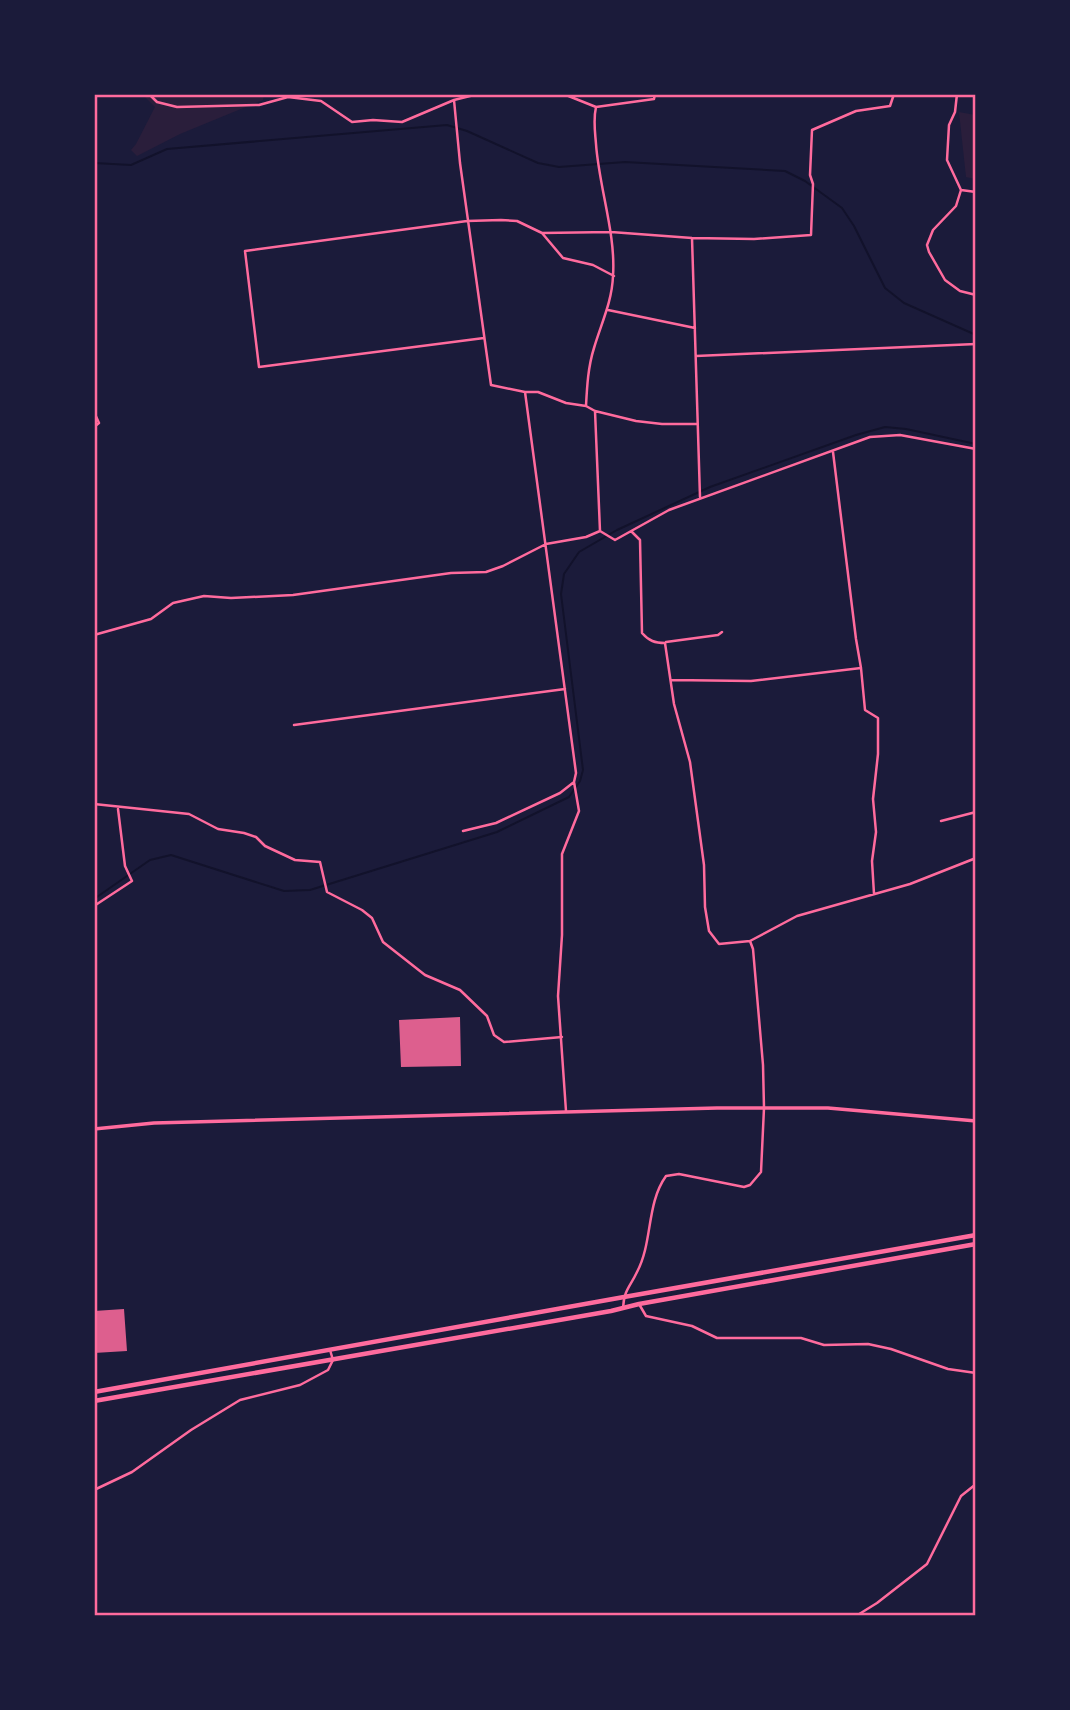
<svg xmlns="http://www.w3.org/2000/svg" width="1070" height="1710" font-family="'Varela Round',sans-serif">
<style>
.green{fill:#2a1e3b}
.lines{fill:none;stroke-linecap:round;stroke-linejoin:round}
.stream{stroke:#12122b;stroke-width:2}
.building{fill:#dd5f8e}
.minor{stroke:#ff6b9d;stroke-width:2.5}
.tertiary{stroke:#ff6b9d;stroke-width:3.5}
.secondary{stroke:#ff6b9d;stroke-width:4.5}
.neatline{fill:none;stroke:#ff6b9d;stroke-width:2.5}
</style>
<rect width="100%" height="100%" fill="#1b1b3a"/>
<path class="green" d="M143 95H264L263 100 180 134 137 156 131 150 136 144 155 107Z
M959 112 975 115V179L966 177Z"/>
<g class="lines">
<path class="stream" d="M94 163 131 165 167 149 447 125 467 131 538 163 559 167 625 162 785 171 805 181 842 208 854 226 885 288 904 303 976 335
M94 899 150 860 171 855 284 891 310 890 497 832 569 797 580 781 583 770 561 594 564 574 579 552 617 530 710 487 856 435 885 427 906 429 976 444"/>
</g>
<path class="building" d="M460 1017 461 1066 401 1067 399 1020Z
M124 1309 127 1351 94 1353V1311Z"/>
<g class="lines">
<path class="minor" d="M149 94 157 102 177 107 259 105 288 97 321 101 352 122 373 120 402 122 454 100 478 94
M544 94 566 95 596 107 654 99 655 94
M957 94 955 112 949 125 947 160 961 190 976 192
M454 100 460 163 491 385 525 392 576 773 574 782 560 793 496 823 463 831
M961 190 956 206 933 230 927 245 929 252 945 280 960 291 976 295
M542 233 563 258 593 265 614 276
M692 238 700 497
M608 310 695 328
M484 338 259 367 245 251 467 221 501 220 517 221 542 233 611 232 692 238 754 239 811 235 813 184 810 175 812 130 856 111 890 106 894 94
M696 356 976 344
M525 392H538L566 403 586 406 595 411 636 421 662 424H697
M586 406C587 387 588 367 594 348 601 324 612 302 613 276 616 234 599 187 596 144 595 131 593 120 596 107
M595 411 600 531 615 540 669 510 870 437 900 435 976 449
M94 412 99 423 94 427
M833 452 856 639 861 668 865 710 878 718V754L873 799 876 832 872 861 874 894
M632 532 640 540 642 633C649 641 655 643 665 643L674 704 690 762 704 865 705 907 709 931 719 944 750 941 797 916 910 884 976 858
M94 635 151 619 173 603 204 596 231 598 293 595 451 573 486 572 503 566 546 544 586 537 600 531
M666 642 718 635 722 632
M671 680 751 681 861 668
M294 725 565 689
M94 804 189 814 218 829 244 833 256 837 265 846 295 860 320 862 327 892 362 910 372 918 383 942 425 975 460 990 487 1016 494 1035 504 1042 562 1037
M941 821 976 812
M94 906 132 881 125 866 118 809
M566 1111 558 996 562 935V854L579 811 574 782
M639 1304 646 1316 692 1326 717 1338H801L824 1345 868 1344 891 1349 948 1369 976 1373
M623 1308C624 1290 630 1287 637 1272 653 1242 646 1204 666 1176L679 1174 744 1187 750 1185 761 1172 764 1108 763 1065 753 949 750 941
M94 1490 132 1472 191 1430 240 1400 300 1385 328 1370 333 1360 330 1350
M856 1616 877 1603 927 1564 961 1496 976 1484"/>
<path class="tertiary" d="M94 1129 154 1123 717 1108H828L976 1121"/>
<path class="secondary" d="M94 1392 624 1297 976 1235
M94 1401 611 1311 639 1304 976 1244"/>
</g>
<rect width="1070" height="1710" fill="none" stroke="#1b1b3a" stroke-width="192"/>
<rect x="96" y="96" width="878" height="1518" class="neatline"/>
</svg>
